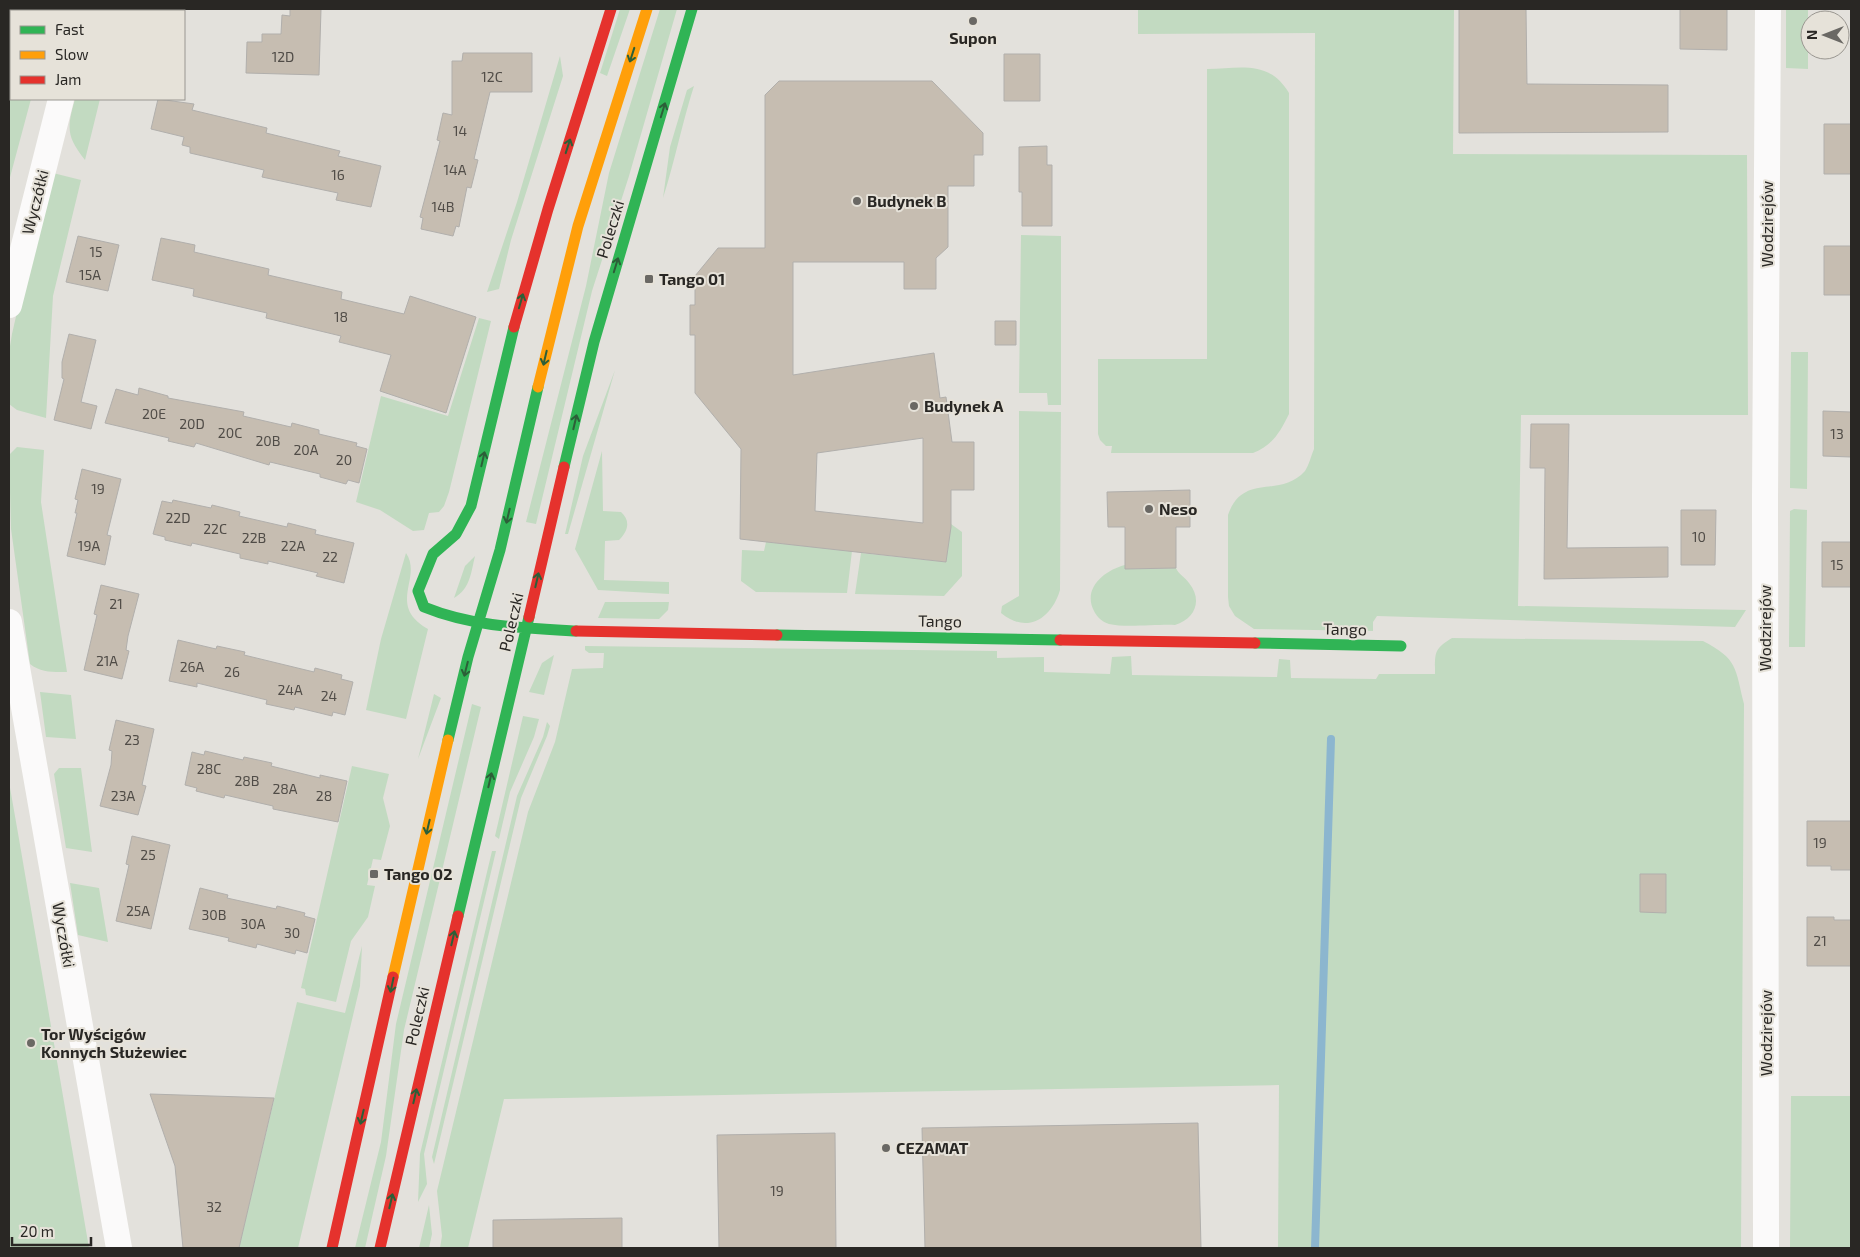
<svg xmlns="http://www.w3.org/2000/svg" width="1860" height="1257" font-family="'Exo 2',sans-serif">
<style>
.green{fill:#c2dac1}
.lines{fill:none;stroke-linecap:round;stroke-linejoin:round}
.stream{stroke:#8cb6cf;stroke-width:8}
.building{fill:#c6bdb1;stroke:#b1afac;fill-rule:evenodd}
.street{stroke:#fbfafa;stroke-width:26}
.fast{stroke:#30b455;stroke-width:11}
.slow{stroke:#ff9f0a;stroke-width:11}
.jam{stroke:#e5322d;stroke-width:11}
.oneway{stroke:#2c5f38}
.poi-dot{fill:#6a6864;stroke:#e6e2d9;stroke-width:2}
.labels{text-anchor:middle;stroke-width:4;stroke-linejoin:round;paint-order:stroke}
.number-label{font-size:14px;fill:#504c47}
.poi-label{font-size:16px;font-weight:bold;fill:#292724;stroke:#e6e2d9;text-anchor:start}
.street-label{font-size:16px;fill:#292724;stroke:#e6e2d9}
</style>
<rect width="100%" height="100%" fill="#e3e1dc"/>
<path class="green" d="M9 9H55V11H11V99H31L9 181Z
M620 9H630L607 76 600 73Z
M660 9H677L629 176 592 291 536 524 526 522 586 286 609 173Z
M1138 9H1454L1453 154 1747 155 1748 415H1521L1518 606 1746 610 1735 627 1377 616 1373 622V631L1254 629 1235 616 1229 606 1228 597V515C1243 472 1280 499 1305 471 1309 465 1311 456 1314 449L1315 33 1138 34Z
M1786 9H1808V69L1786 68Z
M560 56 563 76 511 240 499 289 487 292 517 202Z
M1207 69C1242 68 1269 60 1289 93V414C1280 432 1273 445 1253 453H1111L1112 446H1106L1100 440 1098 434V359H1207Z
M694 86C682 123 675 161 663 198L670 147 687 90Z
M75 99H100L85 160C66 136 67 128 75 99Z
M49 172 81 180 53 296 46 418 17 410 9 404V352L12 334Z
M1021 235 1061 236V405H1048L1047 393H1019Z
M479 318 491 321 449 492 444 506 439 512 429 513 424 530 413 531 380 510 356 502 381 396 448 416Z
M1791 352H1808L1807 489 1790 488Z
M615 370 568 534H565L583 456Z
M1019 411 1061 412 1060 590C1051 620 1026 634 1001 613L1002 606 1019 596Z
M17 447 44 450 41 502 67 672C54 672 41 673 30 664L11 529 9 455Z
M602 451 603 511 621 512C631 521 628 531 619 540L605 541 604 580 669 582V594L598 590 575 549Z
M1794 509 1807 510 1805 647H1789L1790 511Z
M951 524 962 532V576L944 596 855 594 861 553 946 562Z
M766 542 852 551 847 593 756 592 741 581 742 550 764 551Z
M406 553C423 578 386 605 428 629L406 719 366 710 381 639Z
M475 556C471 573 470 589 454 598L465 566Z
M1125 565 1126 569 1176 568C1178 574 1185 577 1189 583 1203 600 1195 619 1175 625 1157 624 1125 628 1109 624 1102 622 1097 617 1094 611 1082 588 1105 570 1125 565Z
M605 602H669L668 610 659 619 598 618Z
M1452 638 1703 641C1738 659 1735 668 1744 704L1741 1248H1278L1279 1085 504 1099 468 1248H440L442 1236 437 1191 528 812 555 742 572 669 603 668 604 653H589L585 650V646L997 651V658L1044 657V672L1110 674 1112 657 1131 656 1132 675 1277 677 1279 659 1290 660 1291 678 1376 679 1379 674H1435C1435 652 1434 649 1452 638Z
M554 655 544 695 529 692 542 663Z
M40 692 71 695 76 739 46 737Z
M434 694 441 698 418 759Z
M472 704 481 707 404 1030 386 1156 365 1248H355L381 1142 396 1024Z
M523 716 539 719 534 737 510 792 499 839 495 836Z
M547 722 550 726 547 736 521 798 434 1164 432 1157 517 796 543 737Z
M352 766 389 774 383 798 390 826 381 860 373 859 367 885 375 886 368 917 351 941 336 1002 306 995 305 989 301 988Z
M59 768H81L92 852 66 848 54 774Z
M9 782 19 839 89 1248H9Z
M492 851H496L424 1154 427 1184 418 1202 420 1154Z
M70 883 99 888 108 942 78 935Z
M362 946 360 986 298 1248H239L297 1002 345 1013Z
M1791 1096H1851V1248H1790Z
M429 1205 432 1234 429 1248H419Z"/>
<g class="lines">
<path class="stream" d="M1315 1248 1331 739"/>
</g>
<path class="building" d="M290 9H321L319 75 246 73 247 42H262V34H281L282 15 290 16Z
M1459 9H1526L1527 84 1668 85V132L1459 133Z
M1680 9H1727V50L1680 49Z
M463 53H532V92H490L474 159 478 160 471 188 467 187 459 227 456 226 453 236 421 229 423 218 420 217 440 141 437 140 443 113 452 115V61H462Z
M1004 54H1040V101H1004Z
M779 81H932L983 133V155H974V186H948V247L936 258V289H904V262H793V375L934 353 940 398 946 397 952 442H974V490H951V527L946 562 740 539 741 449 695 393V335H690V305H695V276L718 248H765V95ZM923 438V523L815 511 817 453Z
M158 99 194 104 192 110 267 128 266 133 340 151 338 156 381 166 371 207 336 200 338 193 262 177 264 170 190 153V147L182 145 184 137 151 129Z
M1824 124H1851V174H1824Z
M1047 146V165H1052V226H1022V192H1019V147Z
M78 236 119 245 108 291 66 282Z
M161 238 195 245 194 252 269 269 268 275 342 292 341 299 404 314 410 296 476 317 446 413 380 391 391 355 339 342 341 336 266 318 267 313 193 296 194 289 152 280Z
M1824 246H1851V295H1824Z
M995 321H1016V345H995Z
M69 334 96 340 81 402 97 406 91 429 54 420 64 379 62 378V362Z
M139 388 168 396V398L244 412 243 416 291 427 292 423 319 430V434L357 443 356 446 367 449 359 483 348 480 346 484 320 477V474L270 462 269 465 196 443 194 447 168 441 169 438 105 423 116 389 138 395Z
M1823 411 1851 412V457L1823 456Z
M1531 424H1569L1567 548 1668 547V577L1544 579 1545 468H1530Z
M82 469 121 479 107 535 111 536 105 565 67 556 77 513H75L78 500 75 499Z
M1190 490V527H1176V568L1125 569V527H1108L1107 492Z
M173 500 211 508 212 505 240 512 239 516 287 527 288 523 316 530 315 534 354 543 344 583 316 576 318 573 268 561V564L240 558V554L192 543 191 546 165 540V537L153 534 162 501 172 503Z
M1681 510H1716L1715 565H1681Z
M1822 542H1851V587H1822Z
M101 585 139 594 128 636 126 650 129 651 122 679 84 670 97 615 94 614Z
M178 640 216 649 217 646 245 652 244 655 314 672 315 668 342 675 341 679 353 682 345 715 333 712 332 716 295 707 294 710 266 704 267 700 197 683V687L169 681Z
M116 720 154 729 142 785 146 786 138 815 100 806 111 765 112 751 109 750Z
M205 751 243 760 244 757 272 763 271 766 320 778V775L347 781 338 822 273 809V806L225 795 224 798 196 791 197 788 185 785 192 752 204 755Z
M1807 821H1851V870H1831V866H1807Z
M132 836 170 845 151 929 116 921 129 865 126 864Z
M1640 874H1666V913L1640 912Z
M200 888 228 895 227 898 276 909 277 906 305 913 304 916 315 919 307 953 296 950 295 954 257 944 256 948 228 941 229 938 189 929Z
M1807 917H1834V920H1851V966H1807Z
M150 1094 274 1098 239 1248H183L175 1166Z
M1198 1123 1201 1248H925L922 1128Z
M835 1133 836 1248H719L717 1135Z
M622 1218V1248H493V1220Z"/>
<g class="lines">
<path class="street" d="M84 11 85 9
M9 305 61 99
M9 622 119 1248
M1766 1248 1765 499 1768 9"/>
<path class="fast" d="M514 327 471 506 456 534 433 554 418 591 424 607C473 627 524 628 576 631
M564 467 594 342 692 9
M777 635 1060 640
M1255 643 1401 646
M448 740 468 657 500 550 538 387
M458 916 529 617"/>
<path class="slow" d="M538 387 578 226 647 9
M393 977 448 740"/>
<path class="jam" d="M514 327 548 209 611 9
M529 617 564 467
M576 631 777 635
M1060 640 1255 643
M332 1248 393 977
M380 1248 458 916"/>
</g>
<defs><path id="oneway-shaft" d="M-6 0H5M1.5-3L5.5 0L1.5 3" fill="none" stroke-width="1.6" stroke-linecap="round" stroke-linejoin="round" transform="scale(1.25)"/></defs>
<g class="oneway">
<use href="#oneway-shaft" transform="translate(632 55) rotate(108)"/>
<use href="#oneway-shaft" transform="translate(663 110) rotate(-73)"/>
<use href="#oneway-shaft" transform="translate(568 146) rotate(-72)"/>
<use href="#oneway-shaft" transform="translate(616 265) rotate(-73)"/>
<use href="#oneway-shaft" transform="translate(521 301) rotate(-74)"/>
<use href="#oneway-shaft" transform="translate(545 358) rotate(103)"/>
<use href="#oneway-shaft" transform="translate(575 422) rotate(-77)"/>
<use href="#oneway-shaft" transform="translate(483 459) rotate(-77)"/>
<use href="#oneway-shaft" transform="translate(508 516) rotate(103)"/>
<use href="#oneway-shaft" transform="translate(537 580) rotate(-77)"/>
<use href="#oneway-shaft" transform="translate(466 669) rotate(104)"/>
<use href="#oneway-shaft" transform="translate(490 780) rotate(-77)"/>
<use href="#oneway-shaft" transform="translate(428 827) rotate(103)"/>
<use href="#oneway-shaft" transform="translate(453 938) rotate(-77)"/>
<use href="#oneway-shaft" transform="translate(392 985) rotate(102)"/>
<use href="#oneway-shaft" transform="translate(415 1096) rotate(-77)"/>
<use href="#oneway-shaft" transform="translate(362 1117) rotate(103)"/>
<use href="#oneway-shaft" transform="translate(391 1201) rotate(-77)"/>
</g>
<g class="poi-dot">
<circle cx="973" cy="21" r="5"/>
<circle cx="857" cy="201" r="5"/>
<rect x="644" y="274" width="10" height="10" rx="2.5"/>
<circle cx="914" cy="406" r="5"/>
<circle cx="1149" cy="509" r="5"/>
<rect x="369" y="869" width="10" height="10" rx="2.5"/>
<circle cx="31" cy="1043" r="5"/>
<circle cx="886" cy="1148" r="5"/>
</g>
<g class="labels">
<g class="number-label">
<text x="283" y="62">12D</text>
<text x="492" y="82">12C</text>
<text x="460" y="136">14</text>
<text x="455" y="175">14A</text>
<text x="338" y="180">16</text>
<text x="443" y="212">14B</text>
<text x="96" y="257">15</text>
<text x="90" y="280">15A</text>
<text x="341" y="322">18</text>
<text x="154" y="419">20E</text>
<text x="192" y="429">20D</text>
<text x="230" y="438">20C</text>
<text x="1837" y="439">13</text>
<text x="268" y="446">20B</text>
<text x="306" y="455">20A</text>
<text x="344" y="465">20</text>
<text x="98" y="494">19</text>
<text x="178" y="523">22D</text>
<text x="215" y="534">22C</text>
<text x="1699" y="542">10</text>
<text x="254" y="543">22B</text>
<text x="89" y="551">19A</text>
<text x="293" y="551">22A</text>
<text x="330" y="562">22</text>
<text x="1837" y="570">15</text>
<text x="116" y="609">21</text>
<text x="107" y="666">21A</text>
<text x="192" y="672">26A</text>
<text x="232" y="677">26</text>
<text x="290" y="695">24A</text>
<text x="329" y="701">24</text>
<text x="132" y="745">23</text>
<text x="209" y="774">28C</text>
<text x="247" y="786">28B</text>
<text x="285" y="794">28A</text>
<text x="123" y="801">23A</text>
<text x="324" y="801">28</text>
<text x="1820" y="848">19</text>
<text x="148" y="860">25</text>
<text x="138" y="916">25A</text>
<text x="214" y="920">30B</text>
<text x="253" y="929">30A</text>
<text x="292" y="938">30</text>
<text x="1820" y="946">21</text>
<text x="777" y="1196">19</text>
<text x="214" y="1212">32</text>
</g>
<g class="poi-label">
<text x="973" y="44" text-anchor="middle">Supon</text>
<text x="867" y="207">Budynek B</text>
<text x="659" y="285">Tango 01</text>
<text x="924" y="412">Budynek A</text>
<text x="1159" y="515">Neso</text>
<text x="384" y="880">Tango 02</text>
<text x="41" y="1040">Tor Wyścigów<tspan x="41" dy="18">Konnych Służewiec</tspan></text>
<text x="896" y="1154">CEZAMAT</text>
</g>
<g class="street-label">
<text transform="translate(35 202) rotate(-76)" y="6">Wyczółki</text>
<text transform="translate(1767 224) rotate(-90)" y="6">Wodzirejów</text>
<text transform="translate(610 229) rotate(-73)" y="6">Poleczki</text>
<text transform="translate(940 621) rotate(1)" y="6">Tango</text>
<text transform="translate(511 622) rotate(-77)" y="6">Poleczki</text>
<text transform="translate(1765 628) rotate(-90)" y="6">Wodzirejów</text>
<text transform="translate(1345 629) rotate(1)" y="6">Tango</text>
<text transform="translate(64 935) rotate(80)" y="6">Wyczółki</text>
<text transform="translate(417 1016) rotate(-77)" y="6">Poleczki</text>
<text transform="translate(1766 1033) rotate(-90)" y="6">Wodzirejów</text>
</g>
</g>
<rect width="1860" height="1257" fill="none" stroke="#292724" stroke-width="20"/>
<rect x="10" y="10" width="175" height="90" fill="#e6e2d9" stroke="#9a9791"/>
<rect x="20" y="26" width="25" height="8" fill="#30b455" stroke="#9a9791"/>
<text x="55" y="35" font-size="15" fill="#292724">Fast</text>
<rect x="20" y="51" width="25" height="8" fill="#ff9f0a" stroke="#9a9791"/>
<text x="55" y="60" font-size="15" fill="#292724">Slow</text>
<rect x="20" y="76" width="25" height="8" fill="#e5322d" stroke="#9a9791"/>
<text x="55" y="85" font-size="15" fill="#292724">Jam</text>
<g transform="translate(1825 35) rotate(270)"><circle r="24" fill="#e6e2d9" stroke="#9a9791"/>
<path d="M0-4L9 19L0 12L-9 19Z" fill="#6a6864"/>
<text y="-8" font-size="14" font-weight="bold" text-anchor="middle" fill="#292724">N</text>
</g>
<path d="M12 1237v8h79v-8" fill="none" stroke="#292724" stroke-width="2.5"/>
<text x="20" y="1237" font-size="15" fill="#292724" stroke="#e6e2d9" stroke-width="4" paint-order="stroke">20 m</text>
</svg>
